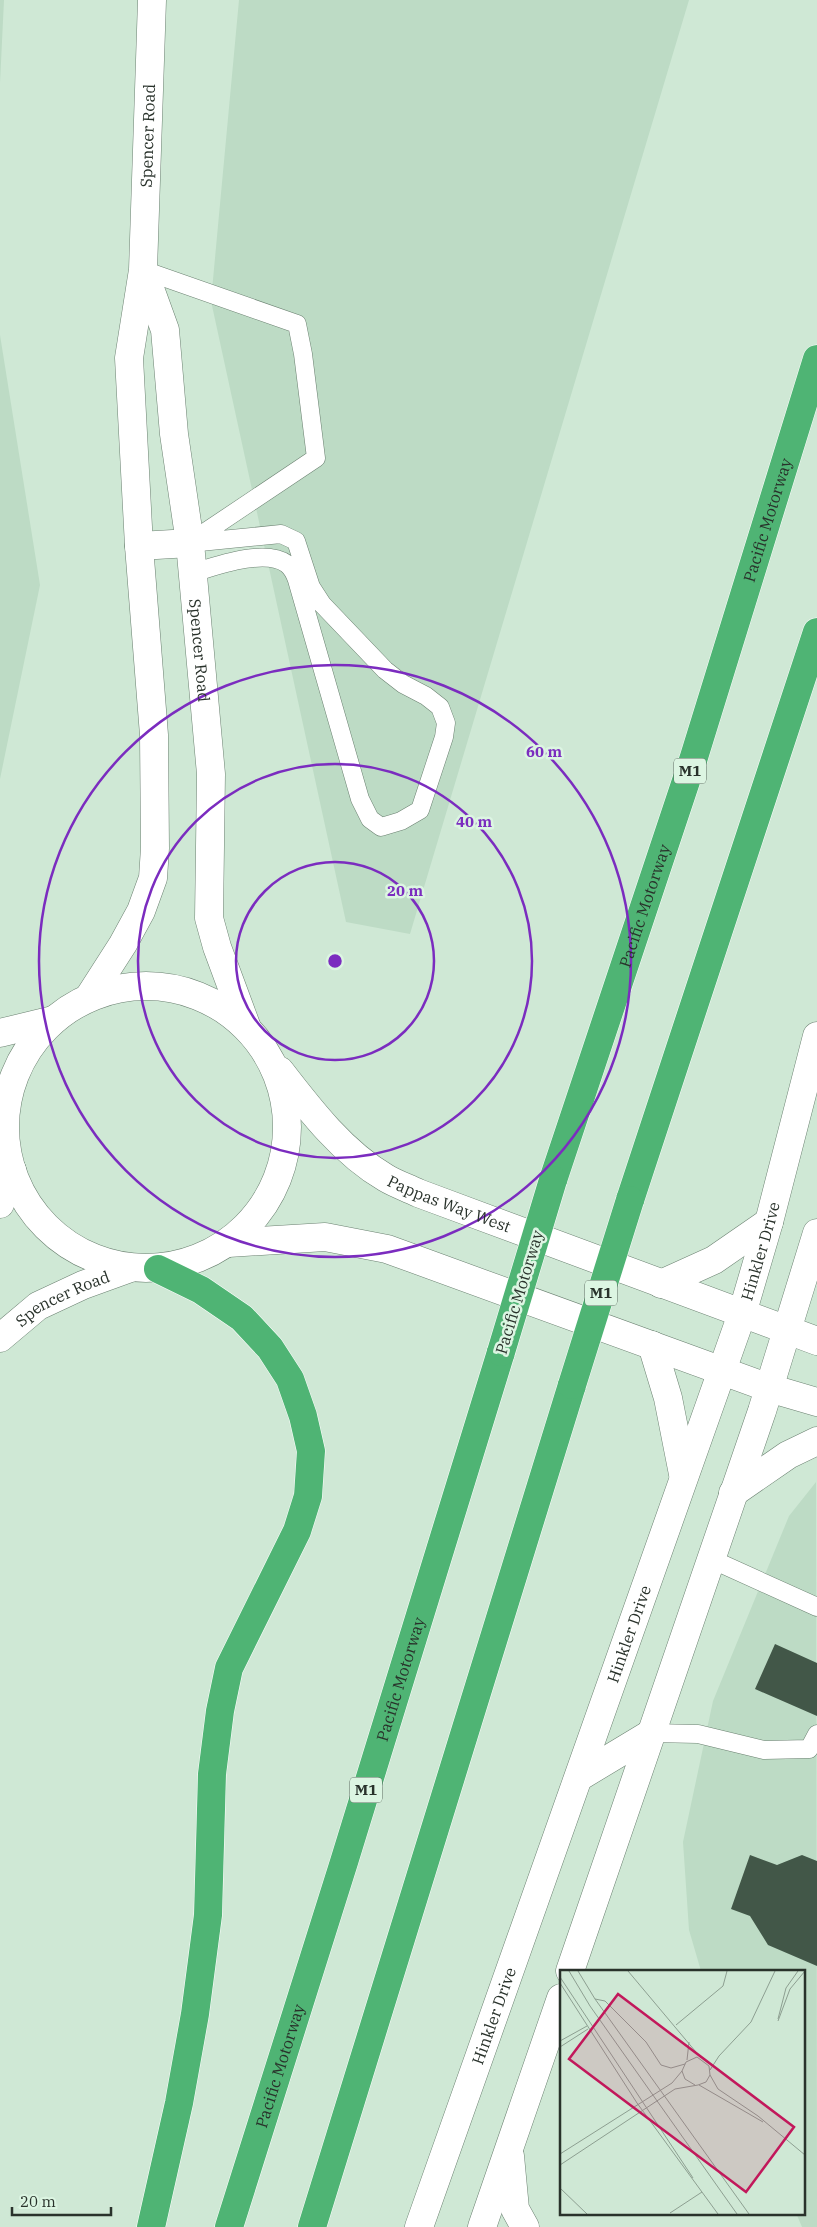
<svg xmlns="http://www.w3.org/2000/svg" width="817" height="2227" font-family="'IBM Plex Serif',serif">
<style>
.built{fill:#bddbc5}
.building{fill:#425748}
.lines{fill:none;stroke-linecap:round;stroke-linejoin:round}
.lane-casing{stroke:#6b8171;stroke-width:19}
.secondary-casing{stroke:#6b8171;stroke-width:29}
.highway-casing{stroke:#fff;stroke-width:29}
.lane{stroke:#fff;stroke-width:18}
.secondary{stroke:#fff;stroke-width:28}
.highway{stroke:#4fb474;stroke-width:28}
.highway-bridge-casing{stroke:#fff;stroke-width:29;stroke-linecap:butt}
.highway-bridge{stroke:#4fb474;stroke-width:28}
.ring{fill:none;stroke:#7b2cbf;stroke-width:2.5}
.labels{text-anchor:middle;stroke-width:5;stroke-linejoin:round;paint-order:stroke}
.shield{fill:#dcf5e2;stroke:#5f6c62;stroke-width:1}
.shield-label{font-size:15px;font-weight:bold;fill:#29322b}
.street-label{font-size:16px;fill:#29322b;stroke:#dcf5e2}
.inset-road{fill:none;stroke:#8d9f91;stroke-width:1}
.view{fill:#c2185b;fill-opacity:0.15;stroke:#c2185b;stroke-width:2.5}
.inset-edge{fill:none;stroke:#29322b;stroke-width:2.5}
.centre{fill:#7b2cbf;stroke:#dcf5e2;stroke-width:2.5}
.ring-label{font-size:15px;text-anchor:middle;font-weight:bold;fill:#7b2cbf;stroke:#dcf5e2;stroke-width:5;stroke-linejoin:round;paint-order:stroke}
</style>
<rect width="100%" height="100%" fill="#cfe8d5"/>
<path class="built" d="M0 0H4L0 83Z
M239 0H689L410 934 346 922 211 301Z
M0 335 40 585 0 779Z
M816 1482 817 2227H802L796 2213H803V1971H701L689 1930 683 1842 713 1701 789 1516Z"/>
<path class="building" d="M775 1644 817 1663V1716L755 1689Z
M750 1855 777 1865 802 1855 817 1861V1966L768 1945 750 1916 731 1909Z"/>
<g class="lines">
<g class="lane-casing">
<path id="lane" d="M143 270 297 324 303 354 316 458 192 541
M190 543 281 534 296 541 311 587 322 604 385 670 403 684 426 696 440 707 446 723 444 737 420 810 401 821 381 827 370 819 360 799 297 580C295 574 292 568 287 564 265 548 216 566 193 573
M711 1559 817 1607
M652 1733 698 1734 764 1750 809 1749 817 1734"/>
</g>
<g class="secondary-casing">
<g id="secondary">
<path id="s1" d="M144 272 165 330 174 434 190 543 211 774 209 918 217 947 247 1028"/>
<path d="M139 546 190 543"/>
<circle cx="146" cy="1127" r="141"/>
<path id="s2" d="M89 997 123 944 141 911 153 878 155 848 154 735 139 546 129 358 143 270 152 0"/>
<path d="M0 1033 53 1020"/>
<path id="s3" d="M280 1071C310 1110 343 1153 386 1178 396 1184 408 1188 418 1193L817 1341"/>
<path d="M0 1204 12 1170"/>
<path d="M228 1243 325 1237 387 1249 769 1388 817 1402"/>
<path d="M661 1284 714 1260 769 1222"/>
<path id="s4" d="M0 1338 38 1306 83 1285 130 1268"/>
<path d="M652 1345 668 1398 683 1474"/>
<path d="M733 1493 788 1455 817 1441"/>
<path d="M579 1777 652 1733"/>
<path d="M570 1971 762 1411 817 1233"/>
<path d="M510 2156 515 2209 525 2227"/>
<path id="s5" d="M419 2227 742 1314 769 1222 817 1036"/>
<path d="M482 2227 561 1998"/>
</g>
</g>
<g class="highway-casing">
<g id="highway">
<path id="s6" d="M553 1180 694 757 817 359"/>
<path d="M630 1200 817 632"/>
<path d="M151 2227 179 2103 195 2014 208 1915 212 1774 220 1711 229 1668 297 1531 308 1496 311 1451 303 1416 290 1379 270 1348 242 1318 201 1290 158 1269"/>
<path id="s7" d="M229 2227 344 1862 501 1352"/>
<path d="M312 2227 572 1385"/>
</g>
</g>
<use href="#lane" class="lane"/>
<use href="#secondary" class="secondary"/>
<use href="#highway" class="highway"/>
<g class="highway-bridge-casing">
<path id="highway-bridge" d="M501 1352 553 1180
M572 1385 630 1200"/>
</g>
<use href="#highway-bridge" class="highway-bridge"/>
</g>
<g class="ring">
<circle cx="335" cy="961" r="99"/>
<circle cx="335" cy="961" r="197"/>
<circle cx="335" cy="961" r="296"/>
</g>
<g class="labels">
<g class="shield">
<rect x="674" y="758.5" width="32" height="25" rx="4"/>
<rect x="585" y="1280.5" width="32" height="25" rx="4"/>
<rect x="350" y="1777.5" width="32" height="25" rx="4"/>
</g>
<g class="shield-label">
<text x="690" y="776">M1</text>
<text x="601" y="1298">M1</text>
<text x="366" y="1795">M1</text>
</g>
<g class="street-label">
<text dy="6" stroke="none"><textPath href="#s2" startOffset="880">Spencer Road</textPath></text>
<text dy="6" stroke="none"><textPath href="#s6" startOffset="694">Pacific Motorway</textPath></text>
<text dy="6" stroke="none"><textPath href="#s1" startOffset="384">Spencer Road</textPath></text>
<text dy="6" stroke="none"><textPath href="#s6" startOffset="289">Pacific Motorway</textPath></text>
<text dy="6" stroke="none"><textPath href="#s3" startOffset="220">Pappas Way West</textPath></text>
<text dy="6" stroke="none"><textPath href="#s5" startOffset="1034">Hinkler Drive</textPath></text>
<text transform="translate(519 1292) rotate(-73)" y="6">Pacific Motorway</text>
<text dy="6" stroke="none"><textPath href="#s4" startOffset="75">Spencer Road</textPath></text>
<text dy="6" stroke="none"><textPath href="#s5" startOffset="629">Hinkler Drive</textPath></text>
<text dy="6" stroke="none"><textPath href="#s7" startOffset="574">Pacific Motorway</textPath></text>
<text dy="6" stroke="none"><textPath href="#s5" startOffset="224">Hinkler Drive</textPath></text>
<text dy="6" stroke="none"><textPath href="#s7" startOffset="169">Pacific Motorway</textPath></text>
</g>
</g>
<g transform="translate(560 1970)">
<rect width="245" height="245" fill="#cfe8d5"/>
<path class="inset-road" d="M9 1 30 36 177 244M18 1 35 29 189 244M68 1 141 88M0 7 133 208M0 13 77 133 158 244M35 29 45 31 86 72 101 95 111 98 125 94M218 49 226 18 238 1M218 51 230 19 245 1M116 55 163 16 167 1M0 71 27 56M0 77 28 59M127 90 129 72M150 100 159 86 191 52 215 1M150 105 158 119 198 146 245 185M139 115 203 152M0 184 112 113 122 101M0 195 115 119 138 115 146 112 150 105 149 96 137 87 126 92 122 101 125 109 135 115M0 218 27 244M110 243 142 222"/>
<path class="view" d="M58 24 234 157 186 222 9 89Z"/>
<rect width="245" height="245" class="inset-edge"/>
</g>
<circle cx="335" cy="961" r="8" class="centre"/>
<g class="ring-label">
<text x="544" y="757">60 m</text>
<text x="474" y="827">40 m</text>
<text x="405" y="896">20 m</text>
</g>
<path d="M12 2207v8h99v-8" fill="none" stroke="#29322b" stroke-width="2.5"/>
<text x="20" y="2207" font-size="15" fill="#29322b" stroke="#dcf5e2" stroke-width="4" paint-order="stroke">20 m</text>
</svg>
